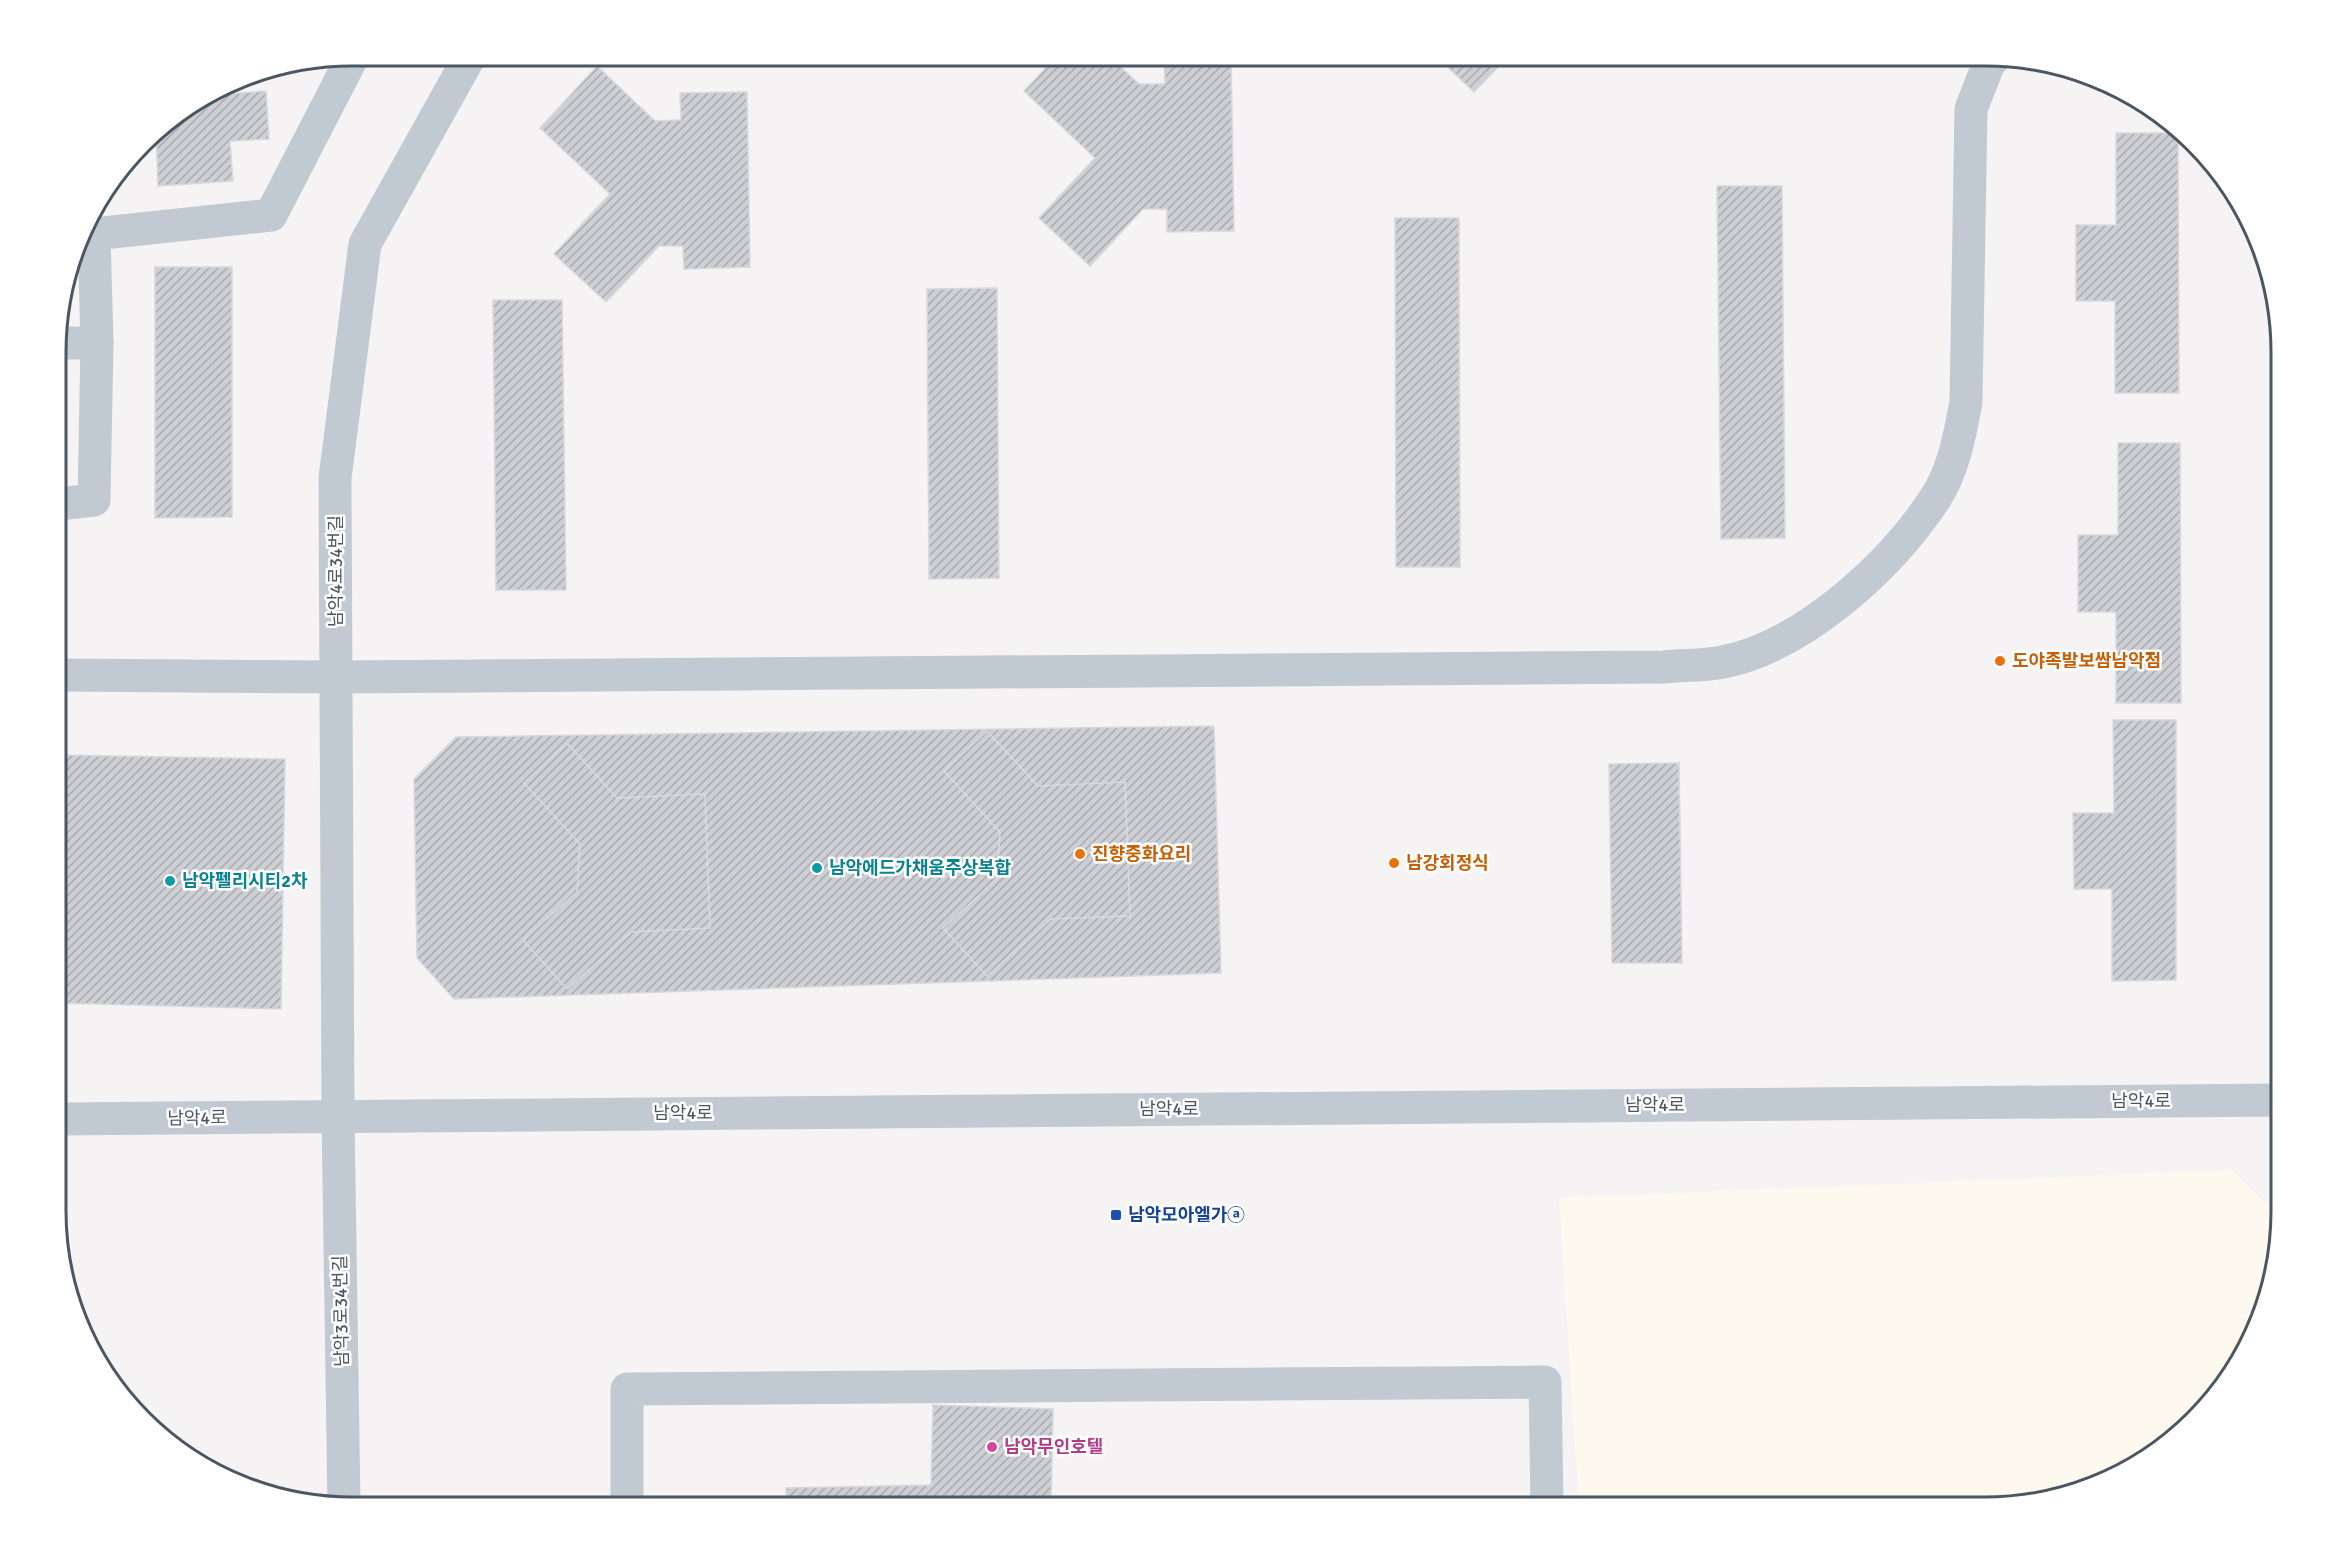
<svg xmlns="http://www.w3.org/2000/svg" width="2337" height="1563" font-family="Signika,'Noto Sans KR',sans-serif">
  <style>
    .commercial { fill: #fdf9ef }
    .building { fill: url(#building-hatch); stroke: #d7d9de; stroke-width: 1.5 }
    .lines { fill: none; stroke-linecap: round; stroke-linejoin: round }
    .minor { stroke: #c1cad2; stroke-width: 33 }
    .food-dot { fill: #e8710a; stroke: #fff; stroke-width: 2 }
    .culture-dot { fill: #0f9aa8; stroke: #fff; stroke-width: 2 }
    .transit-dot { fill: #1a4fb4; stroke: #fff; stroke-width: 2 }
    .hotel-dot { fill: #d1479c; stroke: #fff; stroke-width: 2 }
    .labels { text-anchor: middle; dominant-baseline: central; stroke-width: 5; stroke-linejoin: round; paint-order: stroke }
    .street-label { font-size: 18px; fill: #4a5661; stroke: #fff }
    .food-label { font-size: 18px; font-weight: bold; fill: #c56008; stroke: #fff; text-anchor: start }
    .culture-label { font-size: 18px; font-weight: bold; fill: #0d838f; stroke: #fff; text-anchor: start }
    .transit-label { font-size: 18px; font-weight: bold; fill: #164399; stroke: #fff; text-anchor: start }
    .hotel-label { font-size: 18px; font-weight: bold; fill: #b23c85; stroke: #fff; text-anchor: start }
    .rim { fill: none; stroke: #4a5661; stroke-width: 3 }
  </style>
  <defs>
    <pattern id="building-hatch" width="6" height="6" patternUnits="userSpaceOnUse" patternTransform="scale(1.5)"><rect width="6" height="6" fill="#cdcfd5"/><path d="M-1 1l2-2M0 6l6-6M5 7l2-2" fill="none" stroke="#a8abb0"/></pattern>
  </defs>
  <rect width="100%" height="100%" fill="#f5f3f3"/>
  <polygon class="commercial" points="2232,1170 2281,1219 2266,1306 2231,1376 2181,1434 2133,1468 2062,1497 2004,1507 1579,1507 1559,1198"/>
  <g class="building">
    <polygon points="1057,56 1109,56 1139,84 1165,84 1164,57 1231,56 1234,231 1167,232 1167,209 1143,209 1090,266 1039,218 1095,158 1024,91"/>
    <polygon points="1436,56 1509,56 1474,92"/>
    <polygon points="1552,56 1619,56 1619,57 1552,58"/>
    <polygon points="597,66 655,121 681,120 680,93 747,92 750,267 684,269 683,246 659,246 606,302 554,254 610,194 540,128"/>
    <polygon points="266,91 269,139 230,141 233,181 158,186 156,129 212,95"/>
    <polygon points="2116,133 2178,133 2179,393 2115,393 2115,301 2076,301 2076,225 2116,225"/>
    <polygon points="1717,186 1782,186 1785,538 1721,539"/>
    <polygon points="1395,218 1459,218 1460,567 1396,567"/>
    <polygon points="155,267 232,267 232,517 155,518"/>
    <polygon points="997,288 999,578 929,579 927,289"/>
    <polygon points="493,300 562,300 566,590 496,590"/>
    <polygon points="2118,443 2180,443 2181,703 2116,703 2116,612 2078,612 2078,535 2118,535"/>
    <polygon points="2113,720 2176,720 2176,980 2112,981 2112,889 2074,889 2073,813 2114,813"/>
    <polygon points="1214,726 1221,973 454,999 417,958 414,779 456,737"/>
    <polygon points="987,731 1038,786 1125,782 1130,916 1051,919 987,976 943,928 997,879 1000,832 944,771"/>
    <polygon points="567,743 617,798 705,794 710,928 631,932 567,989 523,940 577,892 580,844 524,783"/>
    <polygon points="58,755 285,759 281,1009 58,1003"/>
    <polygon points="1679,763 1682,963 1612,963 1609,764"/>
    <polygon points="933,1405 1053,1409 1051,1507 787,1507 786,1488 931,1485"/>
  </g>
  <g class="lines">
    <g class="minor">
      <polyline points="58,343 97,343 94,500 58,504"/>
      <polyline points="97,343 94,234 271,215 353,56"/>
      <path d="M58,675L336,677L1664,667C1683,665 1704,666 1723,662C1804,646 1892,565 1936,497C1954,469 1960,434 1966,402L1971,109L1989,63L1995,57"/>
      <polyline points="58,1119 2281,1100"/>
      <polyline points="344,1506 338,1116 335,478 365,244 470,56"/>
      <polyline points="627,1507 627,1389 1545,1382 1547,1507"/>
    </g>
  </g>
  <g class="food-dot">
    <circle cx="2000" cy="661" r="6"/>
    <circle cx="1080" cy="854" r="6"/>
    <circle cx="1394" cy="863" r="6"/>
  </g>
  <g class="culture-dot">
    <circle cx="817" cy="868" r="6"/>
    <circle cx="170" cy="881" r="6"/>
  </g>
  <rect class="transit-dot" x="1110" y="1209" width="12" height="12" rx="3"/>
  <circle class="hotel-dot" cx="992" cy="1447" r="6"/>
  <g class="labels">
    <g class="street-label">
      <text transform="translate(336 571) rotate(-90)">남악4로34번길</text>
      <text x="2141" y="1101">남악4로</text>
      <text x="1655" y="1105">남악4로</text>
      <text x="1169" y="1109">남악4로</text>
      <text x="683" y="1113">남악4로</text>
      <text transform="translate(197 1118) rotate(-1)">남악4로</text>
      <text transform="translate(341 1311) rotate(-91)">남악3로34번길</text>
    </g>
    <g class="food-label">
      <text x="2012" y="661">도야족발보쌈남악점</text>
      <text x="1092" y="854">진향중화요리</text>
      <text x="1406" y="863">남강회정식</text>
    </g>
    <g class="culture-label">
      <text x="829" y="868">남악에드가채움주상복합</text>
      <text x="182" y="881">남악펠리시티2차</text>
    </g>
    <g class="transit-label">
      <text x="1128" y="1215">남악모아엘가ⓐ</text>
    </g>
    <g class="hotel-label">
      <text x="1004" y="1447">남악무인호텔</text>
    </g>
  </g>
  <path d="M0 0H2337V1563H0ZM352 66H1985A286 286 0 0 1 2271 352V1211A286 286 0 0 1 1985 1497H352A286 286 0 0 1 66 1211V352A286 286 0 0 1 352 66Z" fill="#fff" fill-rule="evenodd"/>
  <path class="rim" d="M352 66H1985A286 286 0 0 1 2271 352V1211A286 286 0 0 1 1985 1497H352A286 286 0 0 1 66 1211V352A286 286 0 0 1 352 66Z"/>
</svg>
